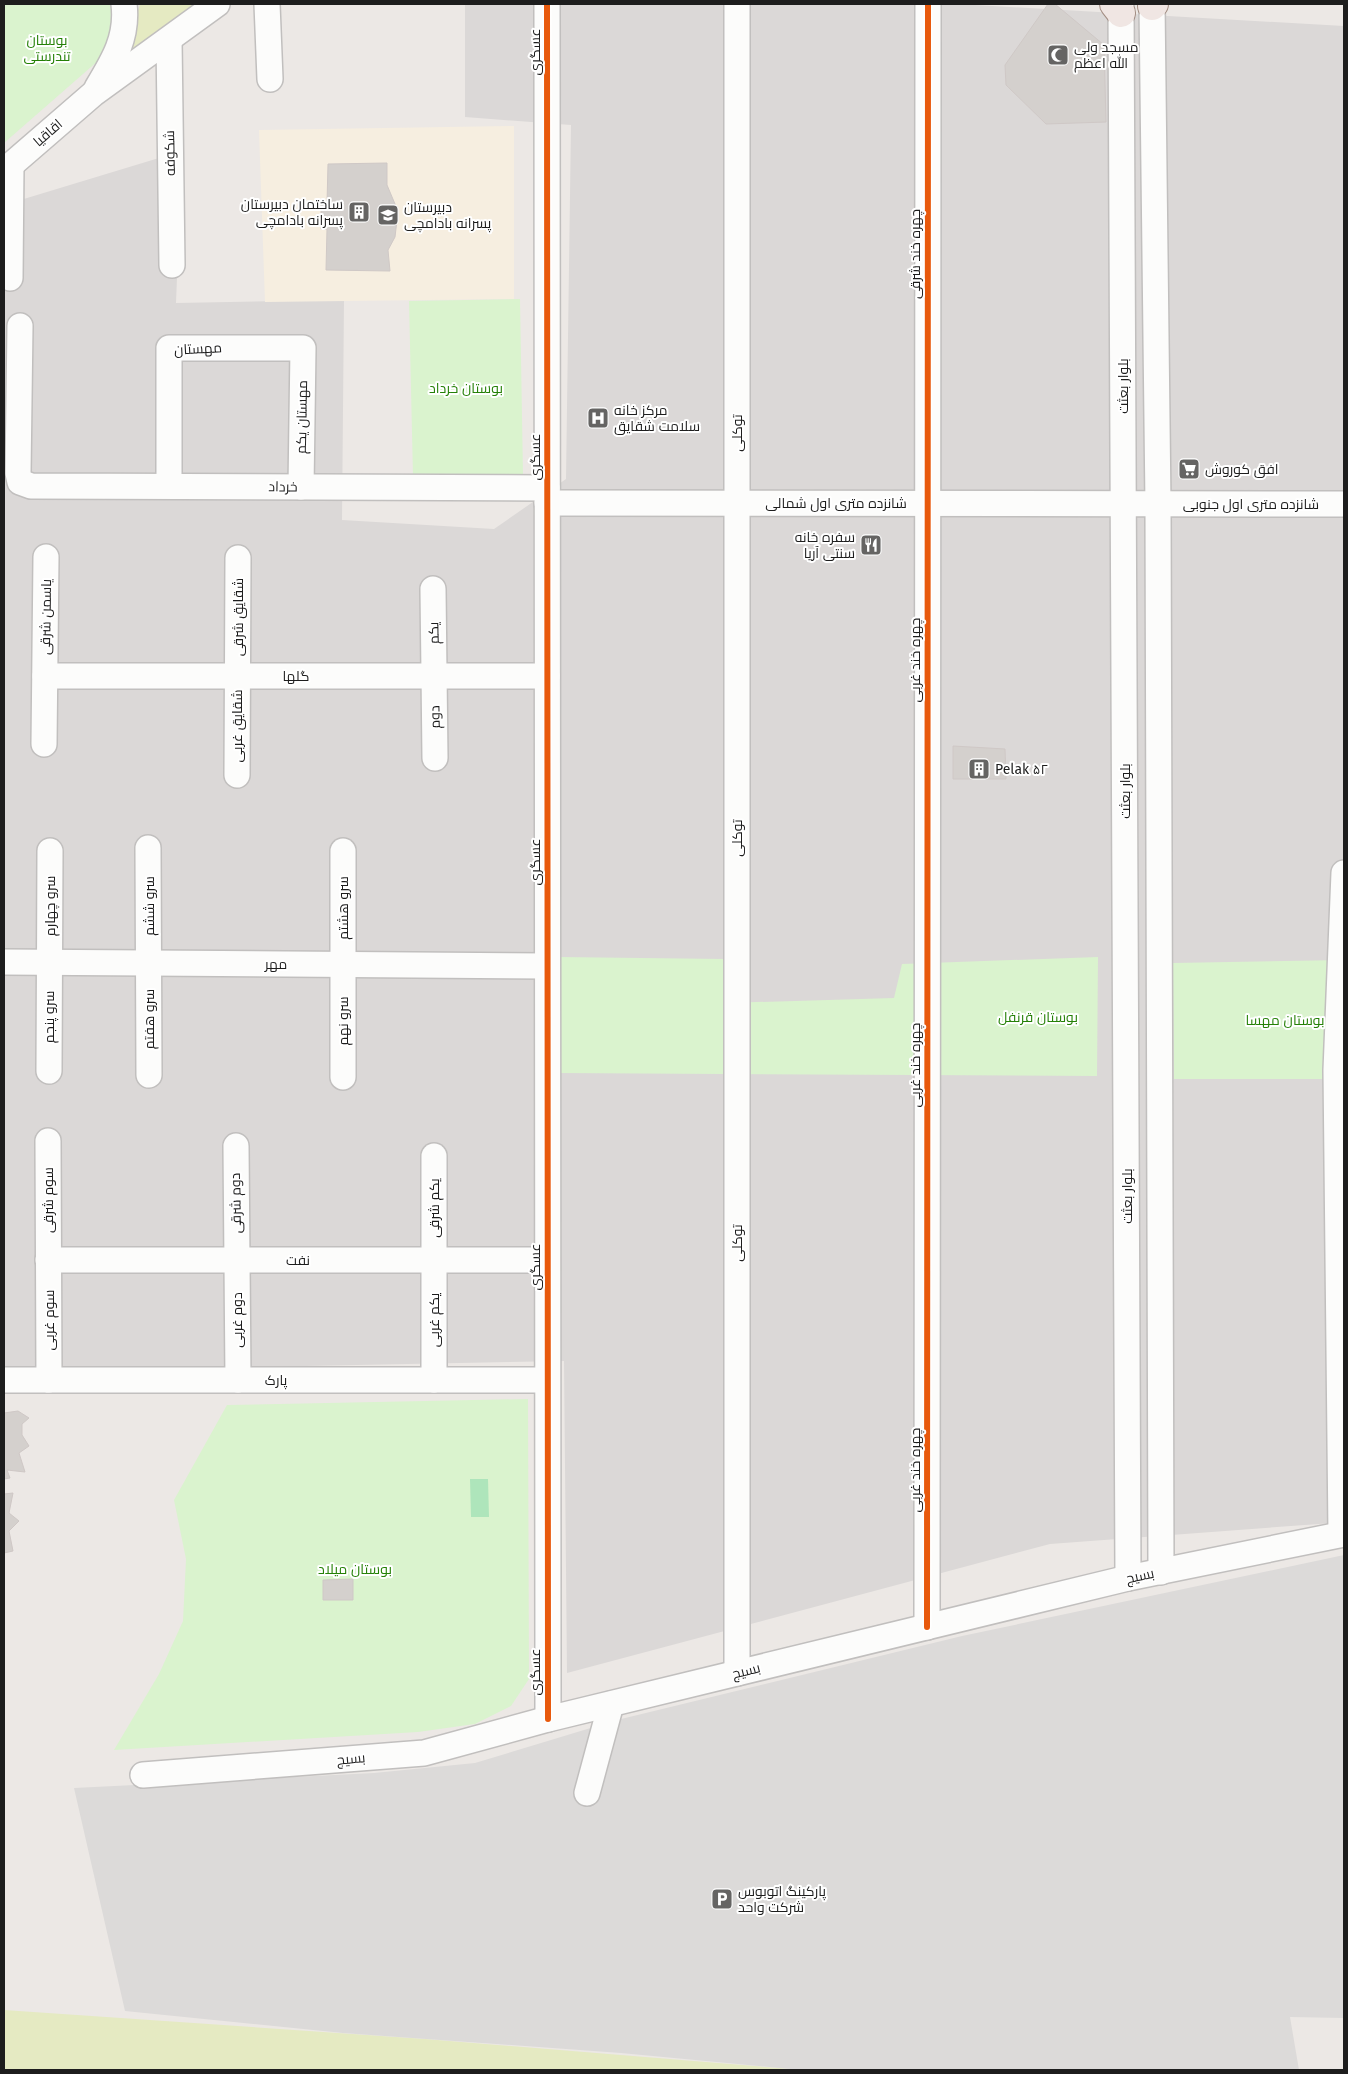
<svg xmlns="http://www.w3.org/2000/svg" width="1348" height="2074" font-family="'Fira Sans',Cairo,sans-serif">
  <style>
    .residential { fill: #dbd8d7 }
    .education { fill: #f6eee0 }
    .grass { fill: #e5eac2 }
    .park { fill: #daf3ce }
    .pitch { fill: #aee5bb }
    .parking { fill: #dcdad9 }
    .building { fill: #d4d0cd; stroke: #cfc8c6 }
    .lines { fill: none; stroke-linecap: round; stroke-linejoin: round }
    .minor-casing { stroke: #c1bfbe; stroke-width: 28 }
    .major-casing { stroke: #a28d82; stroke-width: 30 }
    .minor { stroke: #fcfcfb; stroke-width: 25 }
    .major { stroke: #f0e6e3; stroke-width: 28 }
    .cycleway-casing { stroke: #fff; stroke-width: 9 }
    .cycleway { stroke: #e8590c; stroke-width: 6 }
    .labels { text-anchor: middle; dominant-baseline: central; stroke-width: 4; stroke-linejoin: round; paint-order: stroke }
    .park-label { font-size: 14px; fill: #248006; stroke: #fff }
    .poi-label { font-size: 14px; fill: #1d1d1d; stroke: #fff; text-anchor: start }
    .street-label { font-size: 14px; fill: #1d1d1d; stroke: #fff }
  </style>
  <rect width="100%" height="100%" fill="#ece8e5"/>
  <polygon class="residential" points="465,4 958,4 1344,26 1344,1425 1332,1523 1050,1544 567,1673 564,1361 4,1372 4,205 182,151 176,303 344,300 342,520 494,529 566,479 571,125 465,117"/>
  <polygon class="education" points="514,126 514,299 265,302 259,130"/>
  <g class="grass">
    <polygon points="140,4 200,4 120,70"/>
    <polygon points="4,2010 425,2039 803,2070 4,2070"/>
  </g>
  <g class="park">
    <polygon points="4,4 112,4 115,27 99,60 4,143"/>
    <polygon points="520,299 523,475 413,477 409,301"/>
    <polygon points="559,957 724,959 726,1003 894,998 902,964 1098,957 1097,1076 559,1073"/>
    <polygon points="1344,960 1344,1079 1174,1079 1173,963"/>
    <polygon points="528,1399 529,1679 511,1706 475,1724 418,1732 114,1750 159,1674 183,1621 186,1559 174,1500 227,1405"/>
  </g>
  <polygon class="pitch" points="470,1479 488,1479 489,1517 471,1517"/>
  <polygon class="parking" points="1344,1555 1344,2018 1290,2017 1299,2070 801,2070 621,2053 343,2033 125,2011 74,1788 374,1773 475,1763 617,1720 962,1636"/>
  <g class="building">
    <polygon points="1048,4 1055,4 1104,45 1106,122 1046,124 1006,85 1005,65"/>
    <polygon points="387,163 387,185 395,204 397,220 395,237 388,250 390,271 326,270 327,229 321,229 321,203 327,203 328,164"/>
    <polygon points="953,746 1005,749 1006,779 953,779"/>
    <polygon points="18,1411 29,1418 22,1424 22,1435 29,1446 19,1453 25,1472 7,1470 10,1478 4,1479 4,1413"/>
    <polygon points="13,1493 9,1513 19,1521 9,1531 13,1551 4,1553 4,1494"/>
    <polygon points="353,1579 353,1600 323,1600 323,1580"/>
  </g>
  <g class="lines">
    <g class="minor-casing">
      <g id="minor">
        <polyline points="267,4 270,79"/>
        <polyline points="547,4 548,1719"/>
        <polyline points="1121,4 1128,1578"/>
        <polyline points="1152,4 1158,504 1161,1572"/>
        <polyline points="169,40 172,265"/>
        <path d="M97,88C114,60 128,37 124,4"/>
        <polyline points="4,171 93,94 217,4"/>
        <polyline points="10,278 11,165"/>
        <polyline points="20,326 18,473 20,482 31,486 547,488"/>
        <polyline points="169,485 169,348 303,348 301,487"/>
        <polyline points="547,503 1344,504"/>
        <polyline points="433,589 435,758"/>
        <polyline points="45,676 547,676"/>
        <polyline points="44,744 46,557"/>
        <polyline points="237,775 238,558"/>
        <polyline points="148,848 149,1075"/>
        <polyline points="4,962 547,966"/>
        <polyline points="49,1071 50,851"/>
        <polyline points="343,1077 343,851"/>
        <polyline points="48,1141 49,1380"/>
        <polyline points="236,1146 238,1380"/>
        <polyline points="434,1156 434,1380"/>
        <polyline points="48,1260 547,1260"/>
        <polyline points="4,1380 547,1380"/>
        <polyline points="1341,1534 1336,1070 1344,873"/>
        <polyline points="927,1627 928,4"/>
        <polyline points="737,1673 737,4"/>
        <polyline points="143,1775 424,1753 548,1719 1128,1578 1344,1534"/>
        <polyline points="587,1793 611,1704"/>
      </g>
    </g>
    <g class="major-casing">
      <g id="major">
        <polyline points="1114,4 1121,13"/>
        <polyline points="1152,6 1154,4"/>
      </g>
    </g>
    <use href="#minor" class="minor"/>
    <use href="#major" class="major"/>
    <g class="cycleway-casing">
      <g id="cycleway">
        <polyline points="547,4 548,1719"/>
        <polyline points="927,1627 928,4"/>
      </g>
    </g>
    <use href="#cycleway" class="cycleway"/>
  </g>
  <defs>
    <g id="mosque-square" transform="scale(1.125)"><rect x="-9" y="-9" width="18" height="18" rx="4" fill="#656463" stroke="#fff"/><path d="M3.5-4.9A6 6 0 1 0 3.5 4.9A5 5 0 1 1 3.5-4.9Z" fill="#fff"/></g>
    <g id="building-square" transform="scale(1.125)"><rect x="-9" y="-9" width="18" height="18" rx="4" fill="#656463" stroke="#fff"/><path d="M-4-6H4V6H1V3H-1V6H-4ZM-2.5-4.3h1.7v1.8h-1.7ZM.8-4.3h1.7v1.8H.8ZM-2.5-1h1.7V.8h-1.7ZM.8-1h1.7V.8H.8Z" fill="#fff"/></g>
    <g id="school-square" transform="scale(1.125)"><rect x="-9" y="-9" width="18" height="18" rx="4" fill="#656463" stroke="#fff"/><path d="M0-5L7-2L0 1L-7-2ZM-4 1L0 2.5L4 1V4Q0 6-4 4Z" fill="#fff"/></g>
    <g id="hospital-square" transform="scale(1.125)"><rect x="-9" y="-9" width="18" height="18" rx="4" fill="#656463" stroke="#fff"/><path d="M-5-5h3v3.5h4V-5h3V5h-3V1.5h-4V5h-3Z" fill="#fff"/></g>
    <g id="supermarket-square" transform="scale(1.125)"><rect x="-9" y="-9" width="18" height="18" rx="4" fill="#656463" stroke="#fff"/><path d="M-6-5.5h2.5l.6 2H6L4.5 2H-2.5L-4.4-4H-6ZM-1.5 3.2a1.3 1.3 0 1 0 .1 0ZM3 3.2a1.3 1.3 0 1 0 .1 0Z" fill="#fff"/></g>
    <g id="restaurant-square" transform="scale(1.125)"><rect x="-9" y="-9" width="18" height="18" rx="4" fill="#656463" stroke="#fff"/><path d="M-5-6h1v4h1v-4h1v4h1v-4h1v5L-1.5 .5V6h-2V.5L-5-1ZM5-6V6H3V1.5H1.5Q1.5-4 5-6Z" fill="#fff"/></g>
    <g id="parking-square" transform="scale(1.125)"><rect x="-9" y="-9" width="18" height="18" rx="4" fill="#656463" stroke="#fff"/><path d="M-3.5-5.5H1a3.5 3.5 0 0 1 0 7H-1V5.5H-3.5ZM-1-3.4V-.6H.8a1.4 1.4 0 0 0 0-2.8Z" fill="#fff"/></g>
  </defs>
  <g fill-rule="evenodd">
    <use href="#mosque-square" x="1058" y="55"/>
    <use href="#building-square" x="359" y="212"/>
    <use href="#school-square" x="388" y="215"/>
    <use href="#hospital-square" x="598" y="418"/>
    <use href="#supermarket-square" x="1189" y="469"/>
    <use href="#restaurant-square" x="871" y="545"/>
    <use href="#building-square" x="979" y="769"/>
    <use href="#parking-square" x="722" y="1899"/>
  </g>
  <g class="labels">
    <g class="park-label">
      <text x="47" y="40">بوستان<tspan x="47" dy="16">تندرستی</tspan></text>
      <text x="466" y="388">بوستان خرداد</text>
      <text x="1038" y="1017">بوستان قرنفل</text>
      <text x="1285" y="1020">بوستان مهسا</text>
      <text x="355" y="1569">بوستان میلاد</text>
    </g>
    <g class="poi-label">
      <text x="1074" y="47">مسجد ولی<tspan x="1074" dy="16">الله اعظم</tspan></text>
      <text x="343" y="204" text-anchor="end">ساختمان دبیرستان<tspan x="343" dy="16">پسرانه بادامچی</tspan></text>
      <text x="404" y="207">دبیرستان<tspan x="404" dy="16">پسرانه بادامچی</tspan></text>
      <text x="614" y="410">مرکز خانه<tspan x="614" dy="16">سلامت شقایق</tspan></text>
      <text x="1205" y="469">افق کوروش</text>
      <text x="855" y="537" text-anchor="end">سفره خانه<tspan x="855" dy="16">سنتی آریا</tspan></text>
      <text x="995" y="769">Pelak ۵۲</text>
      <text x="738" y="1891">پارکینگ اتوبوس<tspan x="738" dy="16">شرکت واحد</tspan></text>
    </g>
    <g class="street-label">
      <text transform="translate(535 52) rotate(-90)">عسگری</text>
      <text transform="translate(48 133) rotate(-41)">اقاقیا</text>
      <text transform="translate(170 153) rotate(-91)">شکوفه</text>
      <text transform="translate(915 254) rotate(-90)">چهره خند شرقی</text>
      <text transform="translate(198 349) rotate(-3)">مهستان</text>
      <text transform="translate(1123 386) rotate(-90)">بلوار بعثت</text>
      <text transform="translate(302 417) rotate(-89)">مهستان یکم</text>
      <text transform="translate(737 433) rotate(-90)">توکلی</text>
      <text transform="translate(535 457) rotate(-90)">عسگری</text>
      <text transform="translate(283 487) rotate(1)">خرداد</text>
      <text x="836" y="503">شانزده متری اول شمالی</text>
      <text x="1251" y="504">شانزده متری اول جنوبی</text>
      <text transform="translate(46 617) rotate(-89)">یاسمن شرقی</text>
      <text transform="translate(238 617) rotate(-90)">شقایق شرقی</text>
      <text transform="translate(434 633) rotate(-91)">یکم</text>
      <text transform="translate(915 660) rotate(-90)">چهره خند غربی</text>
      <text x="296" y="676">گلها</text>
      <text transform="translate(435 717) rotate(-91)">دوم</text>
      <text transform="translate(237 726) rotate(-90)">شقایق غربی</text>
      <text transform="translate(1125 791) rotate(-90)">بلوار بعثت</text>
      <text transform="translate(737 838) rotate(-90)">توکلی</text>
      <text transform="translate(535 862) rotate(-90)">عسگری</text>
      <text transform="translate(50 906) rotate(-90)">سرو چهارم</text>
      <text transform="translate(149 906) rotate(-90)">سرو ششم</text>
      <text transform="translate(343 908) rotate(-90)">سرو هشتم</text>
      <text x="276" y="964">مهر</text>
      <text transform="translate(49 1017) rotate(-90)">سرو پنجم</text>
      <text transform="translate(149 1019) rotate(-90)">سرو هفتم</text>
      <text transform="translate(343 1021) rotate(-90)">سرو نهم</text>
      <text transform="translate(915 1065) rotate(-90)">چهره خند غربی</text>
      <text transform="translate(1127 1196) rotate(-90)">بلوار بعثت</text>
      <text transform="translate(48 1200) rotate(-90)">سوم شرقی</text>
      <text transform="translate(236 1203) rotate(-91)">دوم شرقی</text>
      <text transform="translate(434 1208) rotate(-90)">یکم شرقی</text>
      <text transform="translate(737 1243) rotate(-90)">توکلی</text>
      <text x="298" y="1260">نفت</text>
      <text transform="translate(535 1267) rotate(-90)">عسگری</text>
      <text transform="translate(49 1320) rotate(-90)">سوم غربی</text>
      <text transform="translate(237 1320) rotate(-90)">دوم غربی</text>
      <text transform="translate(434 1320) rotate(-90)">یکم غربی</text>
      <text x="276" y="1380">پارک</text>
      <text transform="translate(915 1470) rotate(-90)">چهره خند غربی</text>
      <text transform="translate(1140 1576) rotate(-12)">بسیج</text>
      <text transform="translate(746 1671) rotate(-14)">بسیج</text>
      <text transform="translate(535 1672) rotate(-90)">عسگری</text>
      <text transform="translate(351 1759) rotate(-5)">بسیج</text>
    </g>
  </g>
  <rect width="1348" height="2074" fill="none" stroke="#1d1d1d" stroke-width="10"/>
</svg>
